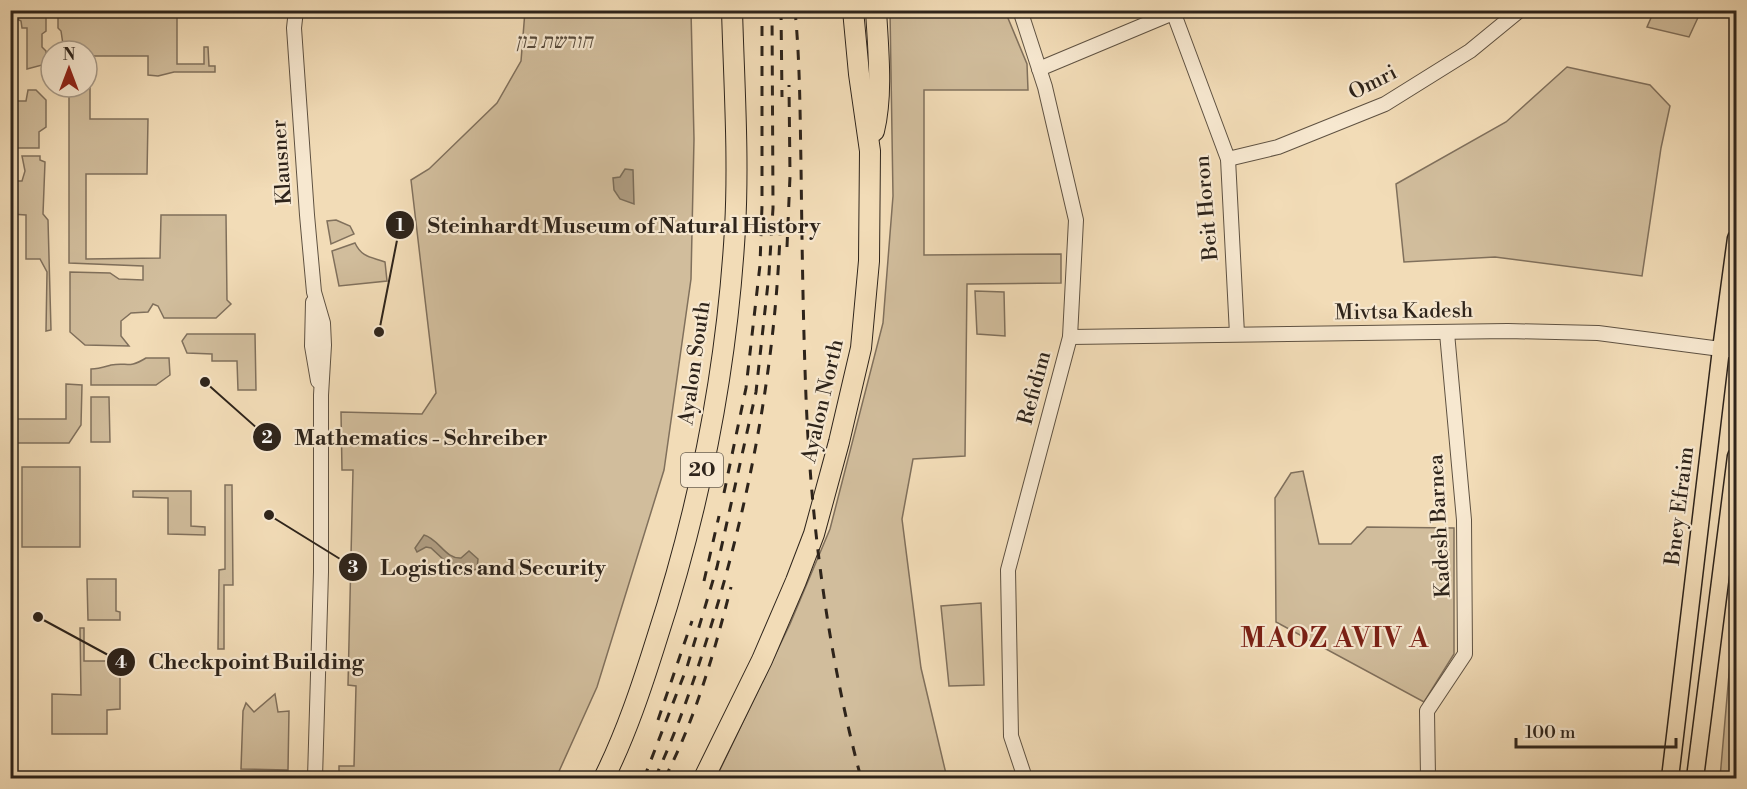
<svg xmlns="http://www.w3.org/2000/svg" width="1747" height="789" font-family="'Libre Bodoni','Frank Ruhl Libre',serif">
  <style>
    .green { fill: #d1bd9c; stroke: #80705c; stroke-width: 1.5 }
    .water { fill: #af9d82; stroke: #7b6d59; stroke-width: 1.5 }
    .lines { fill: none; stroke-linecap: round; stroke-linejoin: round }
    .minor-casing { stroke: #5f5242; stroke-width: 16 }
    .major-casing { stroke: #2e241b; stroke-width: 19 }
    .highway-casing { stroke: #2e241b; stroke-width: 22 }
    .minor { stroke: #f7e8d0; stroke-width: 14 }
    .major { stroke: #f2dcb7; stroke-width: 16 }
    .highway { stroke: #f2dcb7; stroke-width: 20 }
    .rail { stroke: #2e241b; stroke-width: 3; stroke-dasharray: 10 10; stroke-linecap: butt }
    .labels { text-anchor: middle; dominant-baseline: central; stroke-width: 4.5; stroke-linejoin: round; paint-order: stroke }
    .shield { fill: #f7e8d0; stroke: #6a5f51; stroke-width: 1.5 }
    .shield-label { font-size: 20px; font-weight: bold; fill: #2e241b }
    .park-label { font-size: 21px; font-style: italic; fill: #574a3b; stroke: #f7e8d0 }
    .street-label { font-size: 21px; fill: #2e241b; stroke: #f7e8d0 }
    .district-label { font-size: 27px; font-weight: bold; letter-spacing: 1.5px; fill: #7a1f14; stroke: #f7e8d0 }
    .leader { fill: none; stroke: #2e241b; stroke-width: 2 }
    .callout-dot { fill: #2e241b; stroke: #f7e8d0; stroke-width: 2 }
    .mark-label { font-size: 18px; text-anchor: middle; font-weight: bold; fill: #fff }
    .callout-label { font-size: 22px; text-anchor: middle; font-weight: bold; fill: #2e241b; stroke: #f7e8d0; stroke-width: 4.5; stroke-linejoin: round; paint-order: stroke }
  </style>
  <rect width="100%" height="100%" fill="#f2dcb7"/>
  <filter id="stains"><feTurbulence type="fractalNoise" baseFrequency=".00333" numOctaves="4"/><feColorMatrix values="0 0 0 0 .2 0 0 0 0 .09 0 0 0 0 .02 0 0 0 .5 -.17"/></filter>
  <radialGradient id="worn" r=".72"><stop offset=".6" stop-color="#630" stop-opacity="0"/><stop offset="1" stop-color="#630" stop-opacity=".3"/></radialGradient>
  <g class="green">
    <polygon points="12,11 46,11 46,31 42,34 42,47 46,51 46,64 27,69 27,28 22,28 21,21 17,19"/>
    <polygon points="58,11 177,11 177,64 204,64 204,47 208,47 209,66 215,66 215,72 174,72 158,76 148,75 148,56 90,56 90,119 148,119 147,174 86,174 86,259 160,258 161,215 226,215 227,300 231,304 216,318 164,318 158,306 153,304 148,312 131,313 121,321 121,336 129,346 85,345 70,332 70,272 110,273 119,279 143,280 143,266 69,263 69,87 87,87 87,51 64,51 61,31 58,28"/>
    <polygon points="525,11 691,11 694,139 691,279 664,470 597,687 556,778 339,778 339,766 354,766 356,686 348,685 353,470 342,470 341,412 422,414 436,393 411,180 429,169 497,103 521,61"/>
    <polygon points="890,11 1005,11 1027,64 1028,90 924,90 924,255 1061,254 1061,283 967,284 965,456 913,459 902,519 921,668 947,778 716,778 790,624 830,529 883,323 893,196"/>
    <polygon points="1654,11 1654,10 1701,11 1689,37 1647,27"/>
    <polygon points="1567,67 1650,85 1670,106 1661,148 1642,276 1495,257 1404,262 1396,184 1506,122"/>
    <polygon points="28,90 36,90 46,100 46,127 39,132 39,148 17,148 17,129 11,128 11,98 15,98 15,101 26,101"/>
    <polygon points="22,156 40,156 40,160 45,162 43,214 48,220 51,330 46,331 47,272 40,259 26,259 26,215 11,214 11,181 22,181 25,171"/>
    <polygon points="336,220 350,226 354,234 331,244 327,221"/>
    <path d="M355,243C362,258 372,257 385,262L387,281L339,286L332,251Z"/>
    <polygon points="975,291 1004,292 1005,336 977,334"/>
    <polygon points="187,334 255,334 256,390 238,390 237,361 212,361 212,354 187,353 182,341"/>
    <path d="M146,358H169L170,375L156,385H91V369C99,369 104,367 111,365C128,362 128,369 146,358Z"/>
    <polygon points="66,384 82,385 81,425 69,443 11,443 11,419 66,419"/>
    <polygon points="91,397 109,397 110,442 91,442"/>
    <rect x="22" y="467" width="58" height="80"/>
    <polygon points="1303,471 1319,544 1351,544 1367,527 1454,528 1454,654 1424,702 1276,622 1275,498 1291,473"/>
    <polygon points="225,485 232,485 233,585 224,585 224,649 218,649 219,570 225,569"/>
    <polygon points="133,491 191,491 191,526 205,527 205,535 168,534 168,498 133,497"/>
    <polygon points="87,579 116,579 116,611 120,612 120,620 88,620"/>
    <polygon points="1736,594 1736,778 1720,778"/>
    <polygon points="981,603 984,685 949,686 941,606"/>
    <polygon points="80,628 84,628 84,661 120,661 120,709 107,710 107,734 52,734 52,694 81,695"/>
    <polygon points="275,694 278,712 289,711 288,770 241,769 243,711 246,703 254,712"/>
  </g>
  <g class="water">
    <polygon points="625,169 633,170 634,204 620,199 614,190 613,178 620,177"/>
    <path d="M424,535C439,539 445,559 461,558L469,551L478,559L477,569L463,574H459L431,548L426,547L417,552L415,548Z"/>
  </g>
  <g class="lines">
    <g class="minor-casing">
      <g id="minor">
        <polyline points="296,10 294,28 307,215 314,292 323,323 324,345 321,395 321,572 315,778"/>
        <polyline points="1020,10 1045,87 1076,220 1070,337 1008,570 1011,736 1025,778"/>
        <polyline points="1734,10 1736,12"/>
        <polyline points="1174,14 1228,159 1237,334"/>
        <polyline points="1039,69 1180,10"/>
        <polyline points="1228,159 1278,147 1385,104 1470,51 1520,10"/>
        <polyline points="313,302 312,346 318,381"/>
        <polyline points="1070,337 1508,331 1598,333 1736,351"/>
        <polyline points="1428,778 1427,711 1465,654 1464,520 1447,333"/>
      </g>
    </g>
    <g class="major-casing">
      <g id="major">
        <polyline points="1670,778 1721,349 1736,238"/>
        <polyline points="1695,778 1736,456"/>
      </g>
    </g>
    <g class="highway-casing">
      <g id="highway">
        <path d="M874,131C883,94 878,48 876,10"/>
        <path d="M604,778C626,734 642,686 657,638C700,506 727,368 735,229C739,156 734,83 732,10"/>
        <polyline points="704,778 762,660 796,581 814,534 839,442 861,348 869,261 870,151 859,74 853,10"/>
      </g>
    </g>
    <use href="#minor" class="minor"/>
    <use href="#major" class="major"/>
    <use href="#highway" class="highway"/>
    <g class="rail">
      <polyline points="781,10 782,97"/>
      <path d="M795,10C800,62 800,113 801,165C802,242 803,320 806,397C811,525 828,655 861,778"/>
      <polyline points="787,247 790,176 789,85"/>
      <polyline points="724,493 746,388 760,265 762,206 762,10"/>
      <polyline points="704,581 719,516"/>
      <polyline points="658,720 692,621"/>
      <polyline points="644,778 687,667 717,567 756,392 769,274 773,208 772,10"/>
      <path d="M655,778C681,722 700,663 718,603C753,483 775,360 780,235"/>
      <path d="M665,778C696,717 714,653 731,587"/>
    </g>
  </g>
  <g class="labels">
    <rect class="shield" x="681" y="453" width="42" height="34" rx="4.5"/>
    <g class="shield-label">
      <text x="702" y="470">20</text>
    </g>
    <g class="park-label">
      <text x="554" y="42">חורשת בון</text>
    </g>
    <g class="street-label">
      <text transform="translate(1373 83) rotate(-27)">Omri</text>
      <text transform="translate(282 162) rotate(-94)">Klausner</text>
      <text transform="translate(1207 208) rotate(-95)">Beit Horon</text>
      <text transform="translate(1404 312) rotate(-1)">Mivtsa Kadesh</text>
      <text transform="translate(695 363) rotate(-82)">Ayalon South</text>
      <text transform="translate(1035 388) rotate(-75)">Refidim</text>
      <text transform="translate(823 401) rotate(-77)">Ayalon North</text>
      <text transform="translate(1680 506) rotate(-83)">Bney Efraim</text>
      <text transform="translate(1440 526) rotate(-93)">Kadesh Barnea</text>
    </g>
    <g class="district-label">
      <text x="1335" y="639">MAOZ AVIV A</text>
    </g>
  </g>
  <path class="leader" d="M379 332L400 225M205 382L267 437M269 515L353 567M38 617L121 662"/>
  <g class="callout-dot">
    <circle cx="379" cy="332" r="6"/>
    <circle cx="205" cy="382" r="6"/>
    <circle cx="269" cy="515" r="6"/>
    <circle cx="38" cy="617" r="6"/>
    <circle cx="400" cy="225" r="15"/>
    <circle cx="267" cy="437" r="15"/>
    <circle cx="353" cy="567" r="15"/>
    <circle cx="121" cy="662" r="15"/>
  </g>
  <g class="mark-label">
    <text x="400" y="231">1</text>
    <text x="267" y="443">2</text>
    <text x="353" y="573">3</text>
    <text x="121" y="668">4</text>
  </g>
  <g class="callout-label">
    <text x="624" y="233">Steinhardt Museum of Natural History</text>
    <text x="421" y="445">Mathematics - Schreiber</text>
    <text x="493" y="575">Logistics and Security</text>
    <text x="256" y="669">Checkpoint Building</text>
  </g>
  <rect width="1747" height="789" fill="none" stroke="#f2dcb7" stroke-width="36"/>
  <rect x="12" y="12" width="1723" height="765" fill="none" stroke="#2e241b" stroke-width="3"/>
  <rect x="18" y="18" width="1711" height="753" fill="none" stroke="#2e241b" stroke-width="1.5"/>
  <g transform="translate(69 69)"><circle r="28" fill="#f7e8d0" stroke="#a79a88" stroke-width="1.5"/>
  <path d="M0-4.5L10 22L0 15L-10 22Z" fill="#8f2418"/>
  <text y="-9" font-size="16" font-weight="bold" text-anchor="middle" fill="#2e241b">N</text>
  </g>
  <path d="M1516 738v9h160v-9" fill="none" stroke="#2e241b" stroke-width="3"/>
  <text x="1525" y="738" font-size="18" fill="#2e241b" stroke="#f7e8d0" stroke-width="4.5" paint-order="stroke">100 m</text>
  <rect width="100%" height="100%" filter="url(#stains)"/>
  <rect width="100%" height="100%" fill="url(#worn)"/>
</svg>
